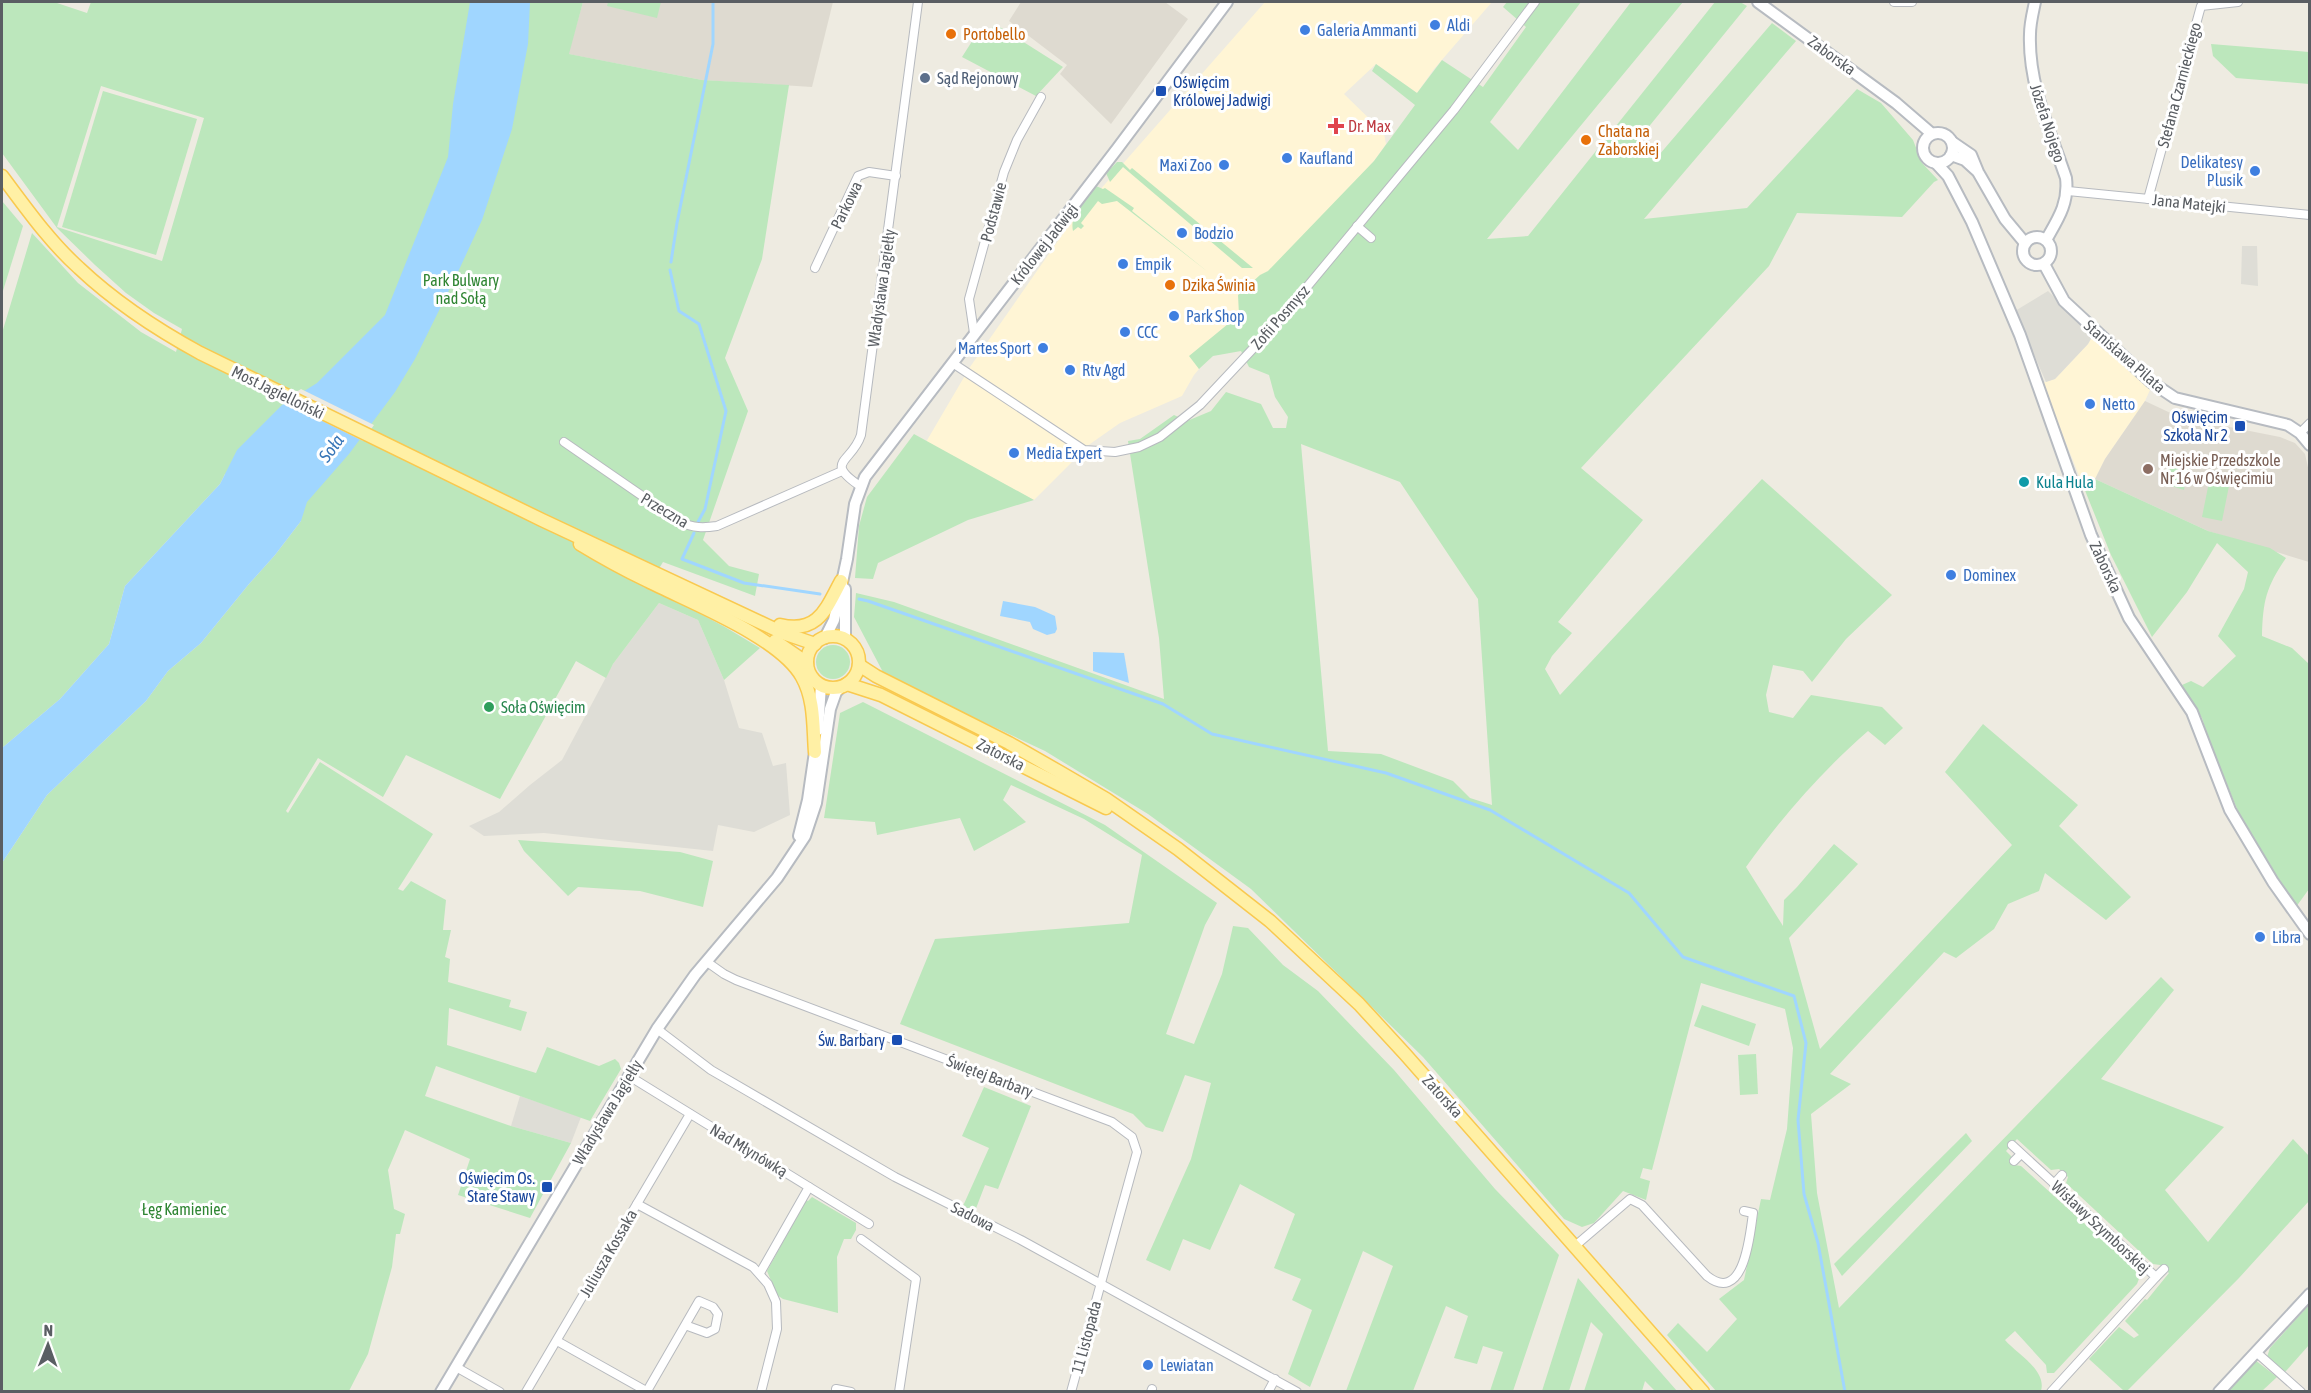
<svg xmlns="http://www.w3.org/2000/svg" width="2311" height="1393" font-family="'Asap Condensed',sans-serif">
  <style>
    .commercial { fill: #fff5d5 }
    .industrial { fill: #deddd6 }
    .education { fill: #dedad0 }
    .green { fill: #bce7bc; fill-rule: evenodd }
    .water { fill: #a0d6ff }
    .pier { fill: #eeebe1 }
    .lines { fill: none; stroke-linecap: round; stroke-linejoin: round }
    .stream { stroke: #a0d6ff; stroke-width: 3 }
    .street-casing { stroke: #b7babf; stroke-width: 10 }
    .secondary-casing { stroke: #b7bbc1; stroke-width: 14 }
    .primary-casing { stroke: #f9c94f; stroke-width: 15 }
    .street { stroke: #fff; stroke-width: 8 }
    .secondary { stroke: #fff; stroke-width: 10 }
    .primary { stroke: #fff0a5; stroke-width: 12 }
    .shop-dot { fill: #3f7fe0; stroke: #fff; stroke-width: 2 }
    .food-dot { fill: #e8710a; stroke: #fff; stroke-width: 2 }
    .service-dot { fill: #5c6f8a; stroke: #fff; stroke-width: 2 }
    .transit-dot { fill: #1a4fb4; stroke: #fff; stroke-width: 2 }
    .health-dot { fill: #e0444e; stroke: #fff; stroke-width: 2 }
    .education-dot { fill: #8d6e63; stroke: #fff; stroke-width: 2 }
    .culture-dot { fill: #0f9aa8; stroke: #fff; stroke-width: 2 }
    .leisure-dot { fill: #2e9e5b; stroke: #fff; stroke-width: 2 }
    .labels { text-anchor: middle; dominant-baseline: central; stroke-width: 6; stroke-linejoin: round; paint-order: stroke }
    .shop-label { font-size: 16px; fill: #366cbe; stroke: #fff; text-anchor: start }
    .food-label { font-size: 16px; fill: #c56008; stroke: #fff; text-anchor: start }
    .street-label { font-size: 16px; fill: #5a5e63; stroke: #fff }
    .service-label { font-size: 16px; fill: #4e5e75; stroke: #fff; text-anchor: start }
    .transit-label { font-size: 16px; fill: #164399; stroke: #fff; text-anchor: end }
    .health-label { font-size: 16px; fill: #be3a42; stroke: #fff; text-anchor: start }
    .park-label { font-size: 16px; fill: #2f8533; stroke: #fff }
    .education-label { font-size: 16px; fill: #785e54; stroke: #fff; text-anchor: start }
    .culture-label { font-size: 16px; fill: #0d838f; stroke: #fff; text-anchor: start }
    .leisure-label { font-size: 16px; fill: #27864d; stroke: #fff; text-anchor: start }
    .water-label { font-size: 18px; font-style: italic; fill: #3876b7; stroke: #fff }
  </style>
  <rect width="100%" height="100%" fill="#eeebe1"/>
  <g class="commercial">
    <polygon points="1265,2 1492,2 1434,69 1417,93 1376,64 1344,94 1384,133 1386,144 1374,161 1240,314 1190,356 1199,369 1194,375 1182,396 1120,423 1090,444 1034,500 926,442 970,367 1069,225"/>
    <polygon points="2093,335 2150,390 2145,401 2105,459 2095,479 2084,488 2042,383 2055,379 2088,344"/>
  </g>
  <g class="industrial">
    <polygon points="2242,246 2257,246 2258,286 2241,284"/>
    <polygon points="2048,291 2093,335 2088,344 2055,379 2046,382 2015,311"/>
    <polygon points="659,603 698,620 724,680 739,728 762,733 773,766 786,763 790,815 754,832 718,825 713,851 544,833 484,836 469,826 499,812 530,785 562,760 613,664"/>
    <polygon points="520,1096 581,1117 571,1143 511,1126"/>
  </g>
  <g class="education">
    <polygon points="583,2 833,2 812,87 702,80 568,54"/>
    <polygon points="1021,2 1165,2 1188,19 1111,124 1060,74 1067,65 1009,21"/>
    <polygon points="2145,401 2179,417 2280,437 2295,443 2305,454 2309,472 2309,562 2208,531 2095,479 2105,459"/>
  </g>
  <g class="green">
    <path d="M2,2H54L87,13L91,2H583L569,54L702,80L789,85L762,259L725,358L748,411L703,540L729,566L759,574L755,596L663,562L648,586L725,627L760,648L724,680L698,620L659,603L613,664L606,678L576,661L500,799L406,755L383,797L318,758L286,811L288,813L320,762L433,834L398,889L403,891L411,881L446,900L443,930H451L445,957L450,959L448,982L511,1000L509,1007L527,1012L521,1031L449,1008L447,1045L536,1073L547,1047L599,1066L615,1059L619,1063L621,1069L590,1121L436,1066L425,1096L511,1126L571,1143L530,1218L458,1195L470,1159L405,1130L388,1170L394,1209L405,1214L400,1234H396L392,1267L368,1354L349,1391H2V863L47,795L146,701L168,671L201,643L249,584L275,555L301,521L225,474L220,484L125,586L109,644L60,699L2,748V333L32,233L78,283L141,332L176,352L182,329L154,313L126,293L95,265L57,228L2,153ZM101,86L204,118L162,261L57,227Z"/>
    <polygon points="608,2 661,2 657,18 607,6"/>
    <path d="M1507,2H1581L1490,122L1518,150L1631,2H1683L1487,239L1528,236L1715,2H1740L1747,6L1638,140L1659,155L1772,23L1796,41L1644,219L1747,208L1857,89L1881,103L1913,140L1922,163L1938,180L1934,182L1902,217L1797,213L1769,266L1581,468L1643,520L1558,622L1572,633L1552,656L1545,669L1560,695L1762,479L1892,595L1846,639L1812,682L1803,671L1773,665L1766,695L1769,712L1793,718L1811,695L1882,707L1903,728L1885,745L1868,731C1822,771 1781,818 1746,867L1783,926L1784,900L1797,887L1834,844L1858,864L1789,938L1820,1049L2012,845L1945,772L1983,724L2078,805L2059,826L2131,897L2106,920L2045,873L2039,891L2008,904L1994,929L1956,958L1944,952L1830,1074L1851,1084L1811,1114L1817,1193L1839,1308L2161,977L2174,990L2101,1079L2224,1127L2165,1190L2208,1242L2293,1139L2309,1156V1201L2239,1278L2127,1391H2124L2089,1359L2119,1327L2134,1338L2139,1335L2125,1321L2145,1299L2147,1300L2169,1273L2160,1265L2153,1264L2066,1183L2068,1177L2059,1169L2051,1170L2017,1139L2006,1151L2011,1156L2015,1165L2021,1166L2137,1271L2140,1276L2137,1284L2054,1373H2047L2046,1365L2015,1331L2005,1340C2017,1354 2047,1370 2041,1391H1716L1667,1335L1678,1323L1707,1352L1737,1319L1719,1299L1744,1280L1761,1199L1770,1200L1787,1129L1793,1048L1785,1009L1701,983L1652,1170L1643,1168L1640,1178L1650,1181L1646,1200L1623,1191L1594,1223L1582,1227L1564,1219L1423,1057L1251,889L1148,814L1045,751L885,676L854,617L856,593L894,602L1164,699L1159,638L1128,441L1140,439L1174,415L1187,421L1211,411L1226,392L1261,404L1273,428H1286L1288,417L1275,397L1269,375L1249,367L1241,351L1213,356L1199,369L1189,356L1239,315L1238,295L1260,275L1268,271L1374,161L1415,105L1372,71L1376,64L1417,93L1442,60L1483,87L1526,27L1503,7ZM1301,444L1400,482L1478,599L1492,805L1470,798L1453,781L1381,754L1328,751Z"/>
    <polygon points="995,24 1063,67 1036,96 962,57 976,35 986,37"/>
    <polygon points="2211,44 2309,52 2309,84 2236,78 2213,56"/>
    <polygon points="103,91 197,119 156,255 62,227"/>
    <polygon points="1117,162 1122,162 1130,170 1132,168 1253,268 1242,268 1123,167 1110,182 1106,173"/>
    <path d="M1096,186L1103,189L1105,188L1134,208L1132,211L1208,272L1117,201L1102,204L1098,201L1081,223L1084,226L1081,229L1078,227L1073,231C1069,215 1087,198 1096,186Z"/>
    <polygon points="2,201 23,226 2,294"/>
    <polygon points="914,434 1034,500 968,520 878,563 873,579 855,578 859,526 867,497"/>
    <polygon points="2170,465 2188,469 2184,490 2165,484"/>
    <path d="M2095,479L2208,531L2270,548L2286,558C2266,587 2263,601 2262,636L2292,648L2309,664V889L2296,907L2283,889L2270,864H2266L2245,828L2211,746L2202,718L2182,685L2191,681L2203,687L2236,656L2218,636L2244,589L2248,572L2217,543L2187,592L2152,637L2111,555L2084,488Z"/>
    <polygon points="2209,482 2229,486 2222,521 2202,517"/>
    <circle cx="833" cy="662" r="17"/>
    <polygon points="863,702 1105,825 1217,903 1205,925 1166,1034 1194,1044 1222,974 1233,926 1248,928 1283,965 1318,991 1394,1070 1495,1189 1559,1255 1513,1391 1490,1391 1503,1352 1483,1346 1477,1364 1454,1358 1468,1316 1446,1306 1413,1391 1346,1391 1393,1266 1363,1251 1310,1387 1288,1374 1312,1310 1292,1300 1301,1279 1274,1268 1295,1214 1240,1184 1210,1250 1183,1239 1170,1271 1146,1260 1191,1159 1211,1083 1185,1075 1163,1132 1146,1127 1133,1114 900,1024 935,939 1129,923 1142,855 1084,819 1011,785 1003,800 1026,822 974,851 960,818 877,835 875,822 824,818 840,713"/>
    <polygon points="518,840 680,852 713,861 703,907 640,891 578,887 568,896 524,851"/>
    <polygon points="1702,1005 1756,1024 1749,1046 1694,1026"/>
    <polygon points="1756,1054 1758,1094 1740,1095 1738,1055"/>
    <polygon points="984,1087 1031,1106 998,1189 985,1185 975,1211 963,1206 989,1148 962,1136"/>
    <polygon points="1966,1133 1972,1141 1842,1276 1834,1264"/>
    <polygon points="812,1197 856,1223 856,1230 851,1239 844,1239 837,1257 838,1313 783,1299 777,1295 767,1271 806,1200 808,1201"/>
    <polygon points="1578,1278 1677,1391 1655,1391 1645,1381 1642,1391 1584,1391 1603,1334 1591,1322 1569,1391 1542,1391"/>
    <polygon points="2309,1305 2309,1345 2285,1372 2267,1357 2270,1348"/>
    <polygon points="2255,1360 2277,1377 2262,1391 2227,1392"/>
  </g>
  <g class="water">
    <polygon points="470,2 530,2 528,44 512,129 482,220 458,272 415,359 395,392 349,454 307,502 301,521 275,555 249,584 201,643 168,671 146,701 47,795 2,863 2,748 60,699 109,644 125,586 220,484 237,450 282,405 317,383 385,315 448,157 453,104"/>
    <polygon points="1003,601 1035,607 1055,616 1057,629 1055,633 1047,635 1033,629 1030,622 1000,616"/>
    <polygon points="1093,652 1124,653 1129,683 1093,671"/>
  </g>
  <polygon class="pier" points="301,389 374,425 363,441 282,401"/>
  <g class="lines">
    <g class="stream">
      <polyline points="671,262 677,223 713,44 713,2"/>
      <polyline points="670,270 679,311 699,324 726,411 705,509 698,522"/>
      <polyline points="694,533 682,559 744,583 820,594"/>
      <polyline points="859,599 868,601 1163,704 1212,734 1386,773 1490,810 1629,893 1683,957 1794,996 1806,1043 1798,1120 1804,1194 1818,1243 1845,1392"/>
    </g>
    <g class="street-casing">
      <g id="street">
        <polyline points="1894,2 1912,2"/>
        <polyline points="2068,191 2310,215"/>
        <polyline points="2148,199 2201,6 2238,2"/>
        <polyline points="1357,226 1371,238"/>
        <polyline points="815,268 858,176 869,172 896,176"/>
        <polyline points="974,333 969,299 1004,172 1017,140 1041,97"/>
        <polyline points="954,364 1084,450 1115,452 1139,447 1160,437 1200,405 1277,323 1454,110 1535,2"/>
        <polyline points="2300,433 2310,423"/>
        <path d="M564,442L680,522C694,528 703,528 717,526L842,471"/>
        <path d="M860,486C823,461 852,463 861,435L918,2"/>
        <polyline points="707,962 724,974 736,980 1112,1122 1132,1137 1137,1152 1071,1392"/>
        <polyline points="657,1029 711,1070 895,1177 1021,1240 1297,1392"/>
        <polyline points="629,1076 869,1224"/>
        <polyline points="2012,1145 2156,1277 2051,1392"/>
        <polyline points="2014,1161 2021,1154"/>
        <polyline points="2054,1184 2062,1175"/>
        <polyline points="637,1204 753,1267 768,1284 776,1302 777,1329 761,1392"/>
        <polyline points="861,1239 916,1279 899,1392"/>
        <path d="M1575,1246L1630,1199L1642,1205L1707,1276C1744,1305 1750,1235 1753,1213L1744,1211"/>
        <polyline points="760,1273 809,1187"/>
        <polyline points="2156,1277 2164,1269"/>
        <polyline points="557,1341 648,1392"/>
        <polyline points="2256,1352 2301,1392"/>
        <polyline points="456,1367 500,1392"/>
        <polyline points="836,1389 851,1392"/>
        <polyline points="647,1391 699,1301 713,1307 718,1314 715,1329 707,1333 685,1325"/>
        <polyline points="526,1392 690,1114"/>
        <polyline points="1151,1392 1152,1389"/>
        <polyline points="1268,1392 1275,1379"/>
      </g>
    </g>
    <g class="secondary-casing">
      <g id="secondary">
        <polyline points="1758,2 1896,103 1932,134"/>
        <path d="M2035,2C2033,12 2030,23 2030,34C2028,84 2050,131 2066,178C2069,203 2058,219 2046,240"/>
        <circle cx="1938" cy="148" r="15"/>
        <polyline points="1952,142 1971,155 1978,172 2005,219 2025,243"/>
        <polyline points="1951,155 1965,160 1976,170"/>
        <polyline points="1936,163 1948,176 1972,222 2020,335 2091,535 2129,618 2192,712 2230,810 2273,882 2310,934"/>
        <circle cx="2037" cy="251" r="14"/>
        <polyline points="2044,264 2064,301 2151,382 2175,398 2288,425 2300,433 2310,445"/>
        <polyline points="825,638 834,620 847,559 855,504 865,477 1117,149 1227,2"/>
        <polyline points="845,639 845,589"/>
        <polyline points="818,730 821,685"/>
        <polyline points="799,836 808,800 816,745"/>
        <polyline points="441,1392 657,1029 695,975 777,878 805,836 816,803 830,709 836,692 841,687"/>
        <polyline points="2219,1392 2310,1294"/>
      </g>
    </g>
    <g class="primary-casing">
      <g id="primary">
        <path d="M2,176C26,208 49,241 79,268C115,302 156,329 200,353L542,520L783,633L815,644"/>
        <path d="M580,544C603,558 625,570 648,581C689,602 780,637 802,677C815,700 813,727 815,752"/>
        <path d="M780,625C818,634 826,609 841,581"/>
        <circle cx="833" cy="662" r="26"/>
        <polyline points="775,641 807,663"/>
        <polyline points="859,665 876,676 1009,743 1058,771 1106,799 1178,849 1270,921 1359,1004 1405,1054 1703,1392"/>
        <polyline points="847,684 881,695 1106,808"/>
      </g>
    </g>
    <use href="#street" class="street"/>
    <use href="#secondary" class="secondary"/>
    <use href="#primary" class="primary"/>
  </g>
  <g class="shop-dot">
    <circle cx="1435" cy="25" r="6"/>
    <circle cx="1305" cy="30" r="6"/>
    <circle cx="1287" cy="158" r="6"/>
    <circle cx="1224" cy="165" r="6"/>
    <circle cx="2255" cy="171" r="6"/>
    <circle cx="1182" cy="233" r="6"/>
    <circle cx="1123" cy="264" r="6"/>
    <circle cx="1174" cy="316" r="6"/>
    <circle cx="1125" cy="332" r="6"/>
    <circle cx="1043" cy="348" r="6"/>
    <circle cx="1070" cy="370" r="6"/>
    <circle cx="2090" cy="404" r="6"/>
    <circle cx="1014" cy="453" r="6"/>
    <circle cx="1951" cy="575" r="6"/>
    <circle cx="2260" cy="937" r="6"/>
    <circle cx="1148" cy="1365" r="6"/>
  </g>
  <g class="food-dot">
    <circle cx="951" cy="34" r="6"/>
    <circle cx="1586" cy="140" r="6"/>
    <circle cx="1170" cy="285" r="6"/>
  </g>
  <circle class="service-dot" cx="925" cy="78" r="6"/>
  <g class="transit-dot">
    <rect x="1155" y="85" width="12" height="12" rx="3"/>
    <rect x="2234" y="420" width="12" height="12" rx="3"/>
    <rect x="891" y="1034" width="12" height="12" rx="3"/>
    <rect x="541" y="1181" width="12" height="12" rx="3"/>
  </g>
  <path class="health-dot" d="M1333 117h6v6h6v6h-6v6h-6v-6h-6v-6h6z"/>
  <circle class="education-dot" cx="2148" cy="469" r="6"/>
  <circle class="culture-dot" cx="2024" cy="482" r="6"/>
  <circle class="leisure-dot" cx="489" cy="707" r="6"/>
  <g class="labels">
    <g class="shop-label">
      <text x="1447" y="25">Aldi</text>
      <text x="1317" y="30">Galeria Ammanti</text>
      <text x="1299" y="158">Kaufland</text>
      <text x="2243" y="162" text-anchor="end">Delikatesy<tspan x="2243" dy="18">Plusik</tspan></text>
      <text x="1212" y="165" text-anchor="end">Maxi Zoo</text>
      <text x="1194" y="233">Bodzio</text>
      <text x="1135" y="264">Empik</text>
      <text x="1186" y="316">Park Shop</text>
      <text x="1137" y="332">CCC</text>
      <text x="1031" y="348" text-anchor="end">Martes Sport</text>
      <text x="1082" y="370">Rtv Agd</text>
      <text x="2102" y="404">Netto</text>
      <text x="1026" y="453">Media Expert</text>
      <text x="1963" y="575">Dominex</text>
      <text x="2272" y="937">Libra</text>
      <text x="1160" y="1365">Lewiatan</text>
    </g>
    <g class="food-label">
      <text x="963" y="34">Portobello</text>
      <text x="1598" y="131">Chata na<tspan x="1598" dy="18">Zaborskiej</tspan></text>
      <text x="1182" y="285">Dzika Świnia</text>
    </g>
    <g class="street-label">
      <text transform="translate(1832 55) rotate(36)">Zaborska</text>
      <text transform="translate(2179 85) rotate(-75)">Stefana Czarnieckiego</text>
      <text transform="translate(2048 123) rotate(72)">Józefa Nojego</text>
      <text transform="translate(2189 203) rotate(6)">Jana Matejki</text>
      <text transform="translate(846 205) rotate(-64)">Parkowa</text>
      <text transform="translate(993 212) rotate(-75)">Podstawie</text>
      <text transform="translate(1044 244) rotate(-52)">Królowej Jadwigi</text>
      <text transform="translate(881 288) rotate(-82)">Władysława Jagiełły</text>
      <text transform="translate(1280 317) rotate(-49)">Zofii Posmysz</text>
      <text transform="translate(2125 356) rotate(41)">Stanisława Pilata</text>
      <text transform="translate(278 392) rotate(26)">Most Jagielloński</text>
      <text transform="translate(665 510) rotate(31)">Przeczna</text>
      <text transform="translate(2106 567) rotate(65)">Zaborska</text>
      <text transform="translate(1001 754) rotate(27)">Zatorska</text>
      <text transform="translate(990 1076) rotate(21)">Świętej Barbary</text>
      <text transform="translate(1443 1096) rotate(48)">Zatorska</text>
      <text transform="translate(607 1112) rotate(-59)">Władysława Jagiełły</text>
      <text transform="translate(749 1150) rotate(31)">Nad Młynówką</text>
      <text transform="translate(973 1216) rotate(27)">Sadowa</text>
      <text transform="translate(2101 1227) rotate(43)">Wisławy Szymborskiej</text>
      <text transform="translate(608 1253) rotate(-60)">Juliusza Kossaka</text>
      <text transform="translate(1086 1337) rotate(-75)">11 Listopada</text>
    </g>
    <g class="service-label">
      <text x="937" y="78">Sąd Rejonowy</text>
    </g>
    <g class="transit-label">
      <text x="1173" y="82" text-anchor="start">Oświęcim<tspan x="1173" dy="18">Królowej Jadwigi</tspan></text>
      <text x="2228" y="417">Oświęcim<tspan x="2228" dy="18">Szkoła Nr 2</tspan></text>
      <text x="885" y="1040">Św. Barbary</text>
      <text x="535" y="1178">Oświęcim Os.<tspan x="535" dy="18">Stare Stawy</tspan></text>
    </g>
    <g class="health-label">
      <text x="1348" y="126">Dr. Max</text>
    </g>
    <g class="park-label">
      <text x="461" y="280">Park Bulwary<tspan x="461" dy="18">nad Sołą</tspan></text>
      <text x="184" y="1209">Łęg Kamieniec</text>
    </g>
    <g class="education-label">
      <text x="2160" y="460">Miejskie Przedszkole<tspan x="2160" dy="18">Nr 16 w Oświęcimiu</tspan></text>
    </g>
    <g class="culture-label">
      <text x="2036" y="482">Kula Hula</text>
    </g>
    <g class="leisure-label">
      <text x="501" y="707">Soła Oświęcim</text>
    </g>
    <g class="water-label">
      <text transform="translate(331 448) rotate(-54)">Soła</text>
    </g>
  </g>
  <rect width="2311" height="1393" fill="none" stroke="#5a5e63" stroke-width="6"/>
  <g transform="translate(48 1345) rotate(1)" stroke="#ffffff" stroke-width="4.5" paint-order="stroke">
  <path d="M0-4.5L10 22L0 15L-10 22Z" fill="#5a5e63"/>
  <text y="-9" font-size="16" font-weight="bold" text-anchor="middle" fill="#5a5e63">N</text>
  </g>
</svg>
